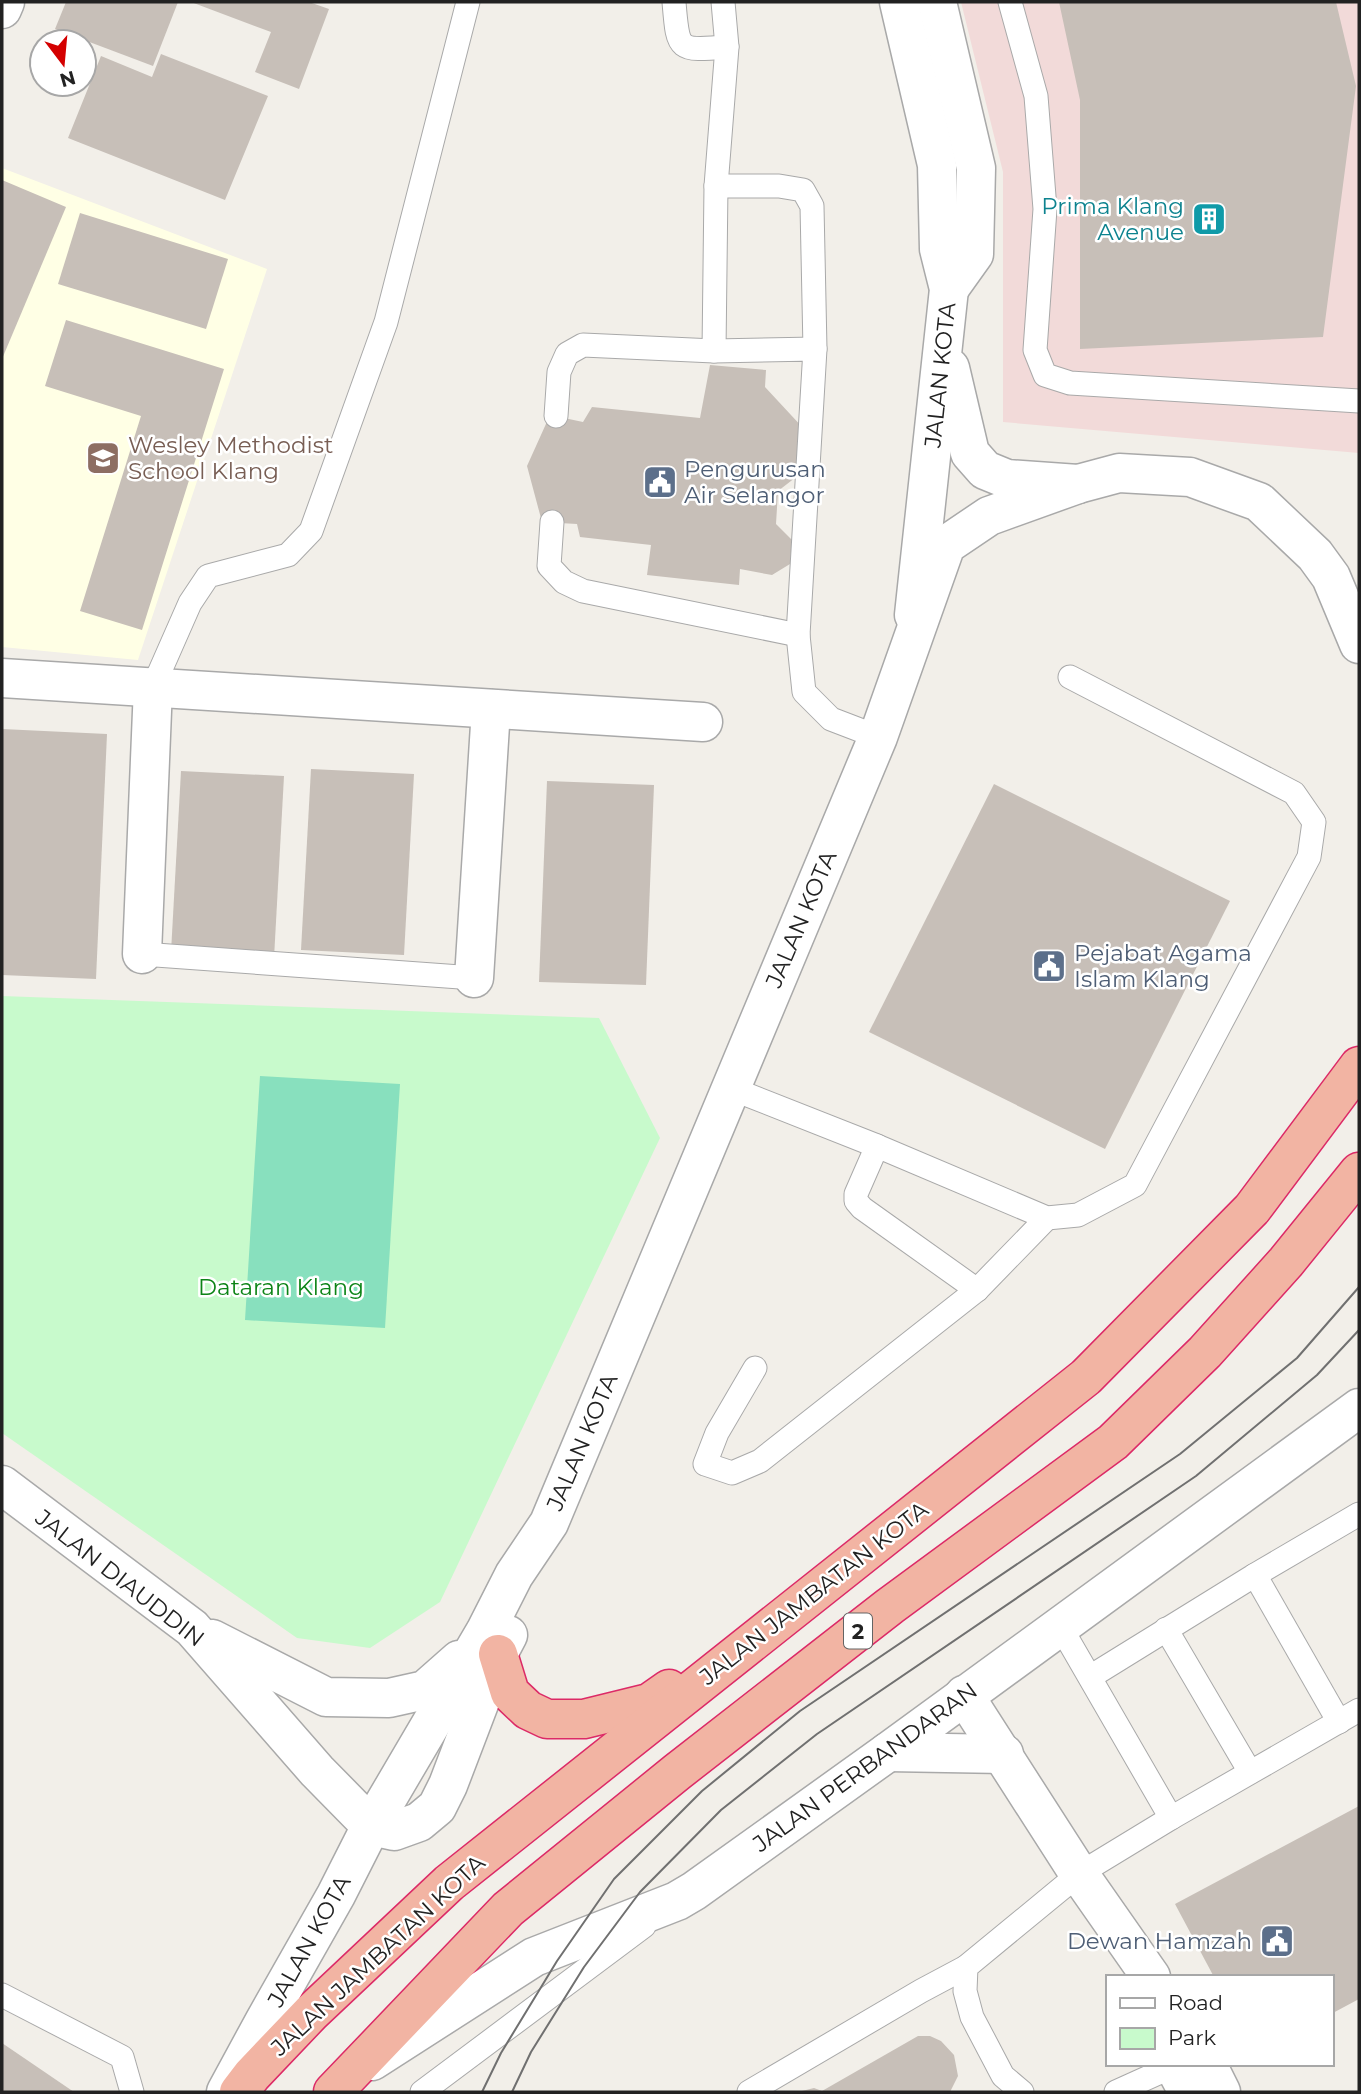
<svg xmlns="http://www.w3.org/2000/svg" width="1361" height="2094" font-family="Montserrat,sans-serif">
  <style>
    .commercial { fill: #f2dad9 }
    .education { fill: #ffffe5 }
    .park { fill: #c8facc }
    .pitch { fill: #88e0be }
    .building { fill: #c7bfb8 }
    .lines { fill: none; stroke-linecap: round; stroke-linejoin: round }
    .service-casing { stroke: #a9a9a9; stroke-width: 25 }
    .minor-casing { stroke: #a9a9a9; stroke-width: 41 }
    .tertiary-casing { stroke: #a9a9a9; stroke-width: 41 }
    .trunk-casing { stroke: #dc2a67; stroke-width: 41 }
    .service { stroke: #fff; stroke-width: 23 }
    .minor { stroke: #fff; stroke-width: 38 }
    .tertiary { stroke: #fff; stroke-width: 38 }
    .trunk { stroke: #f2b4a3; stroke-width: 38 }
    .tram { stroke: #707070; stroke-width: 2 }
    .labels { text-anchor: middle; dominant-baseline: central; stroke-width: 5; stroke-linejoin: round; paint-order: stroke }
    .shield { fill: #fff; stroke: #646464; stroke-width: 2 }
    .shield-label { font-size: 21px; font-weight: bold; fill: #222 }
    .culture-label { font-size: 23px; fill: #0d838f; stroke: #fff; text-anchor: end }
    .street-label { font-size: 23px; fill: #222; stroke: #fff }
    .education-label { font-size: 23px; fill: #785e54; stroke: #fff; text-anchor: start }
    .service-label { font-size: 23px; fill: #4e5e75; stroke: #fff; text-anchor: start }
    .park-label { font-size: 23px; fill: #0c8416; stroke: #fff }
  </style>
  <rect width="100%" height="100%" fill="#f2efe9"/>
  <polygon class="commercial" points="961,2 1359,2 1359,453 1003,422 1003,172"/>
  <polygon class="education" points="2,168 267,269 138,660 2,647"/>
  <polygon class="park" points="2,996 599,1018 660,1138 440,1602 370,1648 297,1638 2,1433"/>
  <polygon class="pitch" points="260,1076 400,1084 385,1328 245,1320"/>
  <g class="building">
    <polygon points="66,2 178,2 153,66 55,29"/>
    <polygon points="191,2 309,2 329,9 299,89 255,72 271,32"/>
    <polygon points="1059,2 1336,2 1356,86 1323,337 1080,349 1080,100"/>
    <polygon points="161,54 268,96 225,200 68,138 101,56 152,77"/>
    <polygon points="2,180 66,207 2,359"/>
    <polygon points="80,213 228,259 206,329 58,284"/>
    <polygon points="66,320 224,369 142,630 80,611 141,416 45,386"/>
    <polygon points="710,365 766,370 765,387 804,429 800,474 778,491 776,524 792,540 790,564 772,575 740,569 739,585 647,575 651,545 580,537 577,524 542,522 527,466 550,415 583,422 592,407 700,418"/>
    <polygon points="2,729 107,734 96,979 2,975"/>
    <polygon points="311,769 414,774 404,955 301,950"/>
    <polygon points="181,771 284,776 274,958 171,952"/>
    <polygon points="547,781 654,785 646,985 539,982"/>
    <polygon points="994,784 1230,901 1105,1149 869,1032"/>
    <polygon points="1359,1806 1359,1999 1331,2014 1331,1977 1214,1977 1175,1904"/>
    <polygon points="918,2036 930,2036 941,2041 954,2055 958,2076 950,2092 798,2092 814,2088 822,2091"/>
    <polygon points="2,2043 74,2092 2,2092"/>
  </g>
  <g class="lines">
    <g class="service-casing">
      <g id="service">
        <path d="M674,2C678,51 677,51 727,47"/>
        <polyline points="1010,2 1036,96 1045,209 1035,350 1045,375 1070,383 1359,401"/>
        <polyline points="716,186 779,186 803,190 812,206 815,349"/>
        <polyline points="714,351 716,186 727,47 723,2"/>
        <polyline points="556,416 559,372 567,354 583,345 714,351 815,349 798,635 804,692 831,719 878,737"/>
        <polyline points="552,522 549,566 564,582 583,591 798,635"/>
        <polyline points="153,687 190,603 208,576 288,555 311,531 386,322 468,2"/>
        <polyline points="142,954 474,978"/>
        <polyline points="730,1088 877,1146 1047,1218 1078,1215 1135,1185 1309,857 1314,822 1294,793 1070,677"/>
        <polyline points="877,1146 856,1194 856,1201 862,1208 977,1290"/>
        <polyline points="755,1368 717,1433 705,1464 732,1473 760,1461 977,1290 1047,1218"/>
        <polyline points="1255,1575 1339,1722"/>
        <polyline points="1060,1626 1171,1818"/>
        <polyline points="1166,1629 1250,1772"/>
        <polyline points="1090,1677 1255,1575 1359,1514"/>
        <polyline points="2,1995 122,2057 132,2092"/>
        <polyline points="422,2092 644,1926"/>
        <polyline points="749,2092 921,1991 966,1967"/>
        <polyline points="1022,2092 1003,2076 972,2017 965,1991 966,1967 1079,1874 1171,1818 1359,1710"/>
        <polyline points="1116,2092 1178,2064"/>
      </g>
    </g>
    <g class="minor-casing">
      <g id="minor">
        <polyline points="899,2 937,165 939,249 949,289 914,615"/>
        <polyline points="937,2 976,168 974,254 949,289"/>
        <polyline points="2,9 5,2"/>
        <polyline points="950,368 970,453 985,470 1007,479 1078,484"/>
        <polyline points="2,678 703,722"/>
        <polyline points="142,954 153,687"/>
        <polyline points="474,978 491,709"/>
      </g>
    </g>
    <g class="tertiary-casing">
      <g id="tertiary">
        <polyline points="2,1485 192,1628 317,1771 371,1826 394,1831 419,1822 437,1807 448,1785 498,1654 508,1635"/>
        <polyline points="212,1639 326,1697 389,1698 425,1690 459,1660"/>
        <polyline points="964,1695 1079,1874 1151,1977"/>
        <polyline points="888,1752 1004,1754"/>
        <polyline points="372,2061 534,1957 677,1901 694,1891 888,1752 1359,1408"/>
        <polyline points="1173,2064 1188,2092"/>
        <polyline points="1207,2064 1221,2092"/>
        <polyline points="226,2092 264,2022 336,1895 371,1826 485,1632 514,1575 549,1523 878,737 946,545 989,516 1078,484 1119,473 1190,477 1259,502 1315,555 1331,577 1359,644"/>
      </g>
    </g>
    <g class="trunk-casing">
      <g id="trunk">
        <polyline points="498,1654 510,1693 528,1710 547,1719 584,1719 649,1703 669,1689"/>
        <polyline points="239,2092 252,2075 311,2013 449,1883 1086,1377 1252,1209 1359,1066"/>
        <polyline points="333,2092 508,1909 677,1772 890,1606 1113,1442 1205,1352 1286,1262 1359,1172"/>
      </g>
    </g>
    <use href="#service" class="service"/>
    <use href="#minor" class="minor"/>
    <use href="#tertiary" class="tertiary"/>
    <use href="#trunk" class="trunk"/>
    <g class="tram">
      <polyline points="482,2092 501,2053 557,1961 614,1879 702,1791 800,1711 1180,1454 1297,1358 1359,1287"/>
      <polyline points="512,2092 531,2052 584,1967 640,1892 721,1810 817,1734 1196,1476 1317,1375 1359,1330"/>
    </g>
  </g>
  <defs>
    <g id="building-square" transform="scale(1.75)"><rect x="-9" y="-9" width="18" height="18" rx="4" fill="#0f9aa8" stroke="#fff"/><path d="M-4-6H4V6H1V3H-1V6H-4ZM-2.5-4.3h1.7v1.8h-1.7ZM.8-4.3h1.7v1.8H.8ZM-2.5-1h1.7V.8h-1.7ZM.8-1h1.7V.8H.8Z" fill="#fff"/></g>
    <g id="school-square" transform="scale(1.75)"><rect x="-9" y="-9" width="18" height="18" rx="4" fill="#8d6e63" stroke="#fff"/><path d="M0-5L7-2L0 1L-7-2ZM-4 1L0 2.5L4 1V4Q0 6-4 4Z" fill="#fff"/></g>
    <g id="civic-square" transform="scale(1.75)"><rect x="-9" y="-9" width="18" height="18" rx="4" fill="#5c6f8a" stroke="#fff"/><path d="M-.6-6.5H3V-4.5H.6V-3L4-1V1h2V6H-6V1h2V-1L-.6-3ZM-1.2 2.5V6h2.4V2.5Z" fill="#fff"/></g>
  </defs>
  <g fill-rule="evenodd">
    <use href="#building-square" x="1209" y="219"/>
    <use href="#school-square" x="103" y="458"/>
    <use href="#civic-square" x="660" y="482"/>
    <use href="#civic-square" x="1049" y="966"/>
    <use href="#civic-square" x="1277" y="1941"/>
  </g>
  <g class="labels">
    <rect class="shield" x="844" y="1613.5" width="28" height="35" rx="5"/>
    <g class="shield-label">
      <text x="858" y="1631">2</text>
    </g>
    <g class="culture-label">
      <text x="1184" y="206">Prima Klang<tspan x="1184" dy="26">Avenue</tspan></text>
    </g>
    <g class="street-label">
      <text transform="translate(940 375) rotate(-84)">JALAN KOTA</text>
      <text transform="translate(801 919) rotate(-67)">JALAN KOTA</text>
      <text transform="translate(582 1442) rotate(-67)">JALAN KOTA</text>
      <text transform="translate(120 1578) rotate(38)">JALAN DIAUDDIN</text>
      <text transform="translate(814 1593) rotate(-38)">JALAN JAMBATAN KOTA</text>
      <text transform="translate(865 1767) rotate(-36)">JALAN PERBANDARAN</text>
      <text transform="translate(309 1941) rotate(-61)">JALAN KOTA</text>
      <text transform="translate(378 1955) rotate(-43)">JALAN JAMBATAN KOTA</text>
    </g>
    <g class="education-label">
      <text x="128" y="445">Wesley Methodist<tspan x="128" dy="26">School Klang</tspan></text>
    </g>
    <g class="service-label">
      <text x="684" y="469">Pengurusan<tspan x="684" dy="26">Air Selangor</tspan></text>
      <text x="1074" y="953">Pejabat Agama<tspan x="1074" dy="26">Islam Klang</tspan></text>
      <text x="1252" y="1941" text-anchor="end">Dewan Hamzah</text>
    </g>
    <g class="park-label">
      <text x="281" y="1287">Dataran Klang</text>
    </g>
  </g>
  <rect width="1361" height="2094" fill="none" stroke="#222222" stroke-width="7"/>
  <rect x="1106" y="1975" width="228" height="91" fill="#ffffff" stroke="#a7a7a7" stroke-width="2"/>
  <rect x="1120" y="1998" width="35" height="10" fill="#ffffff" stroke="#a7a7a7" stroke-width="2"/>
  <text x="1168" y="2010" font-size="21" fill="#222222">Road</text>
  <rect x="1120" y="2028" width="35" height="21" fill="#c8facc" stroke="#a7a7a7" stroke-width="2"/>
  <text x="1168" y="2045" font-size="21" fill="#222222">Park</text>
  <g transform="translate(63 63) rotate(164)"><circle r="33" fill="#ffffff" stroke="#a7a7a7" stroke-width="2"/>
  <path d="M0-5L12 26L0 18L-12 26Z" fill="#d40000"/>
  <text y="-10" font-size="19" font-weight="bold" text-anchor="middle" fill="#222222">N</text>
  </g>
</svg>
